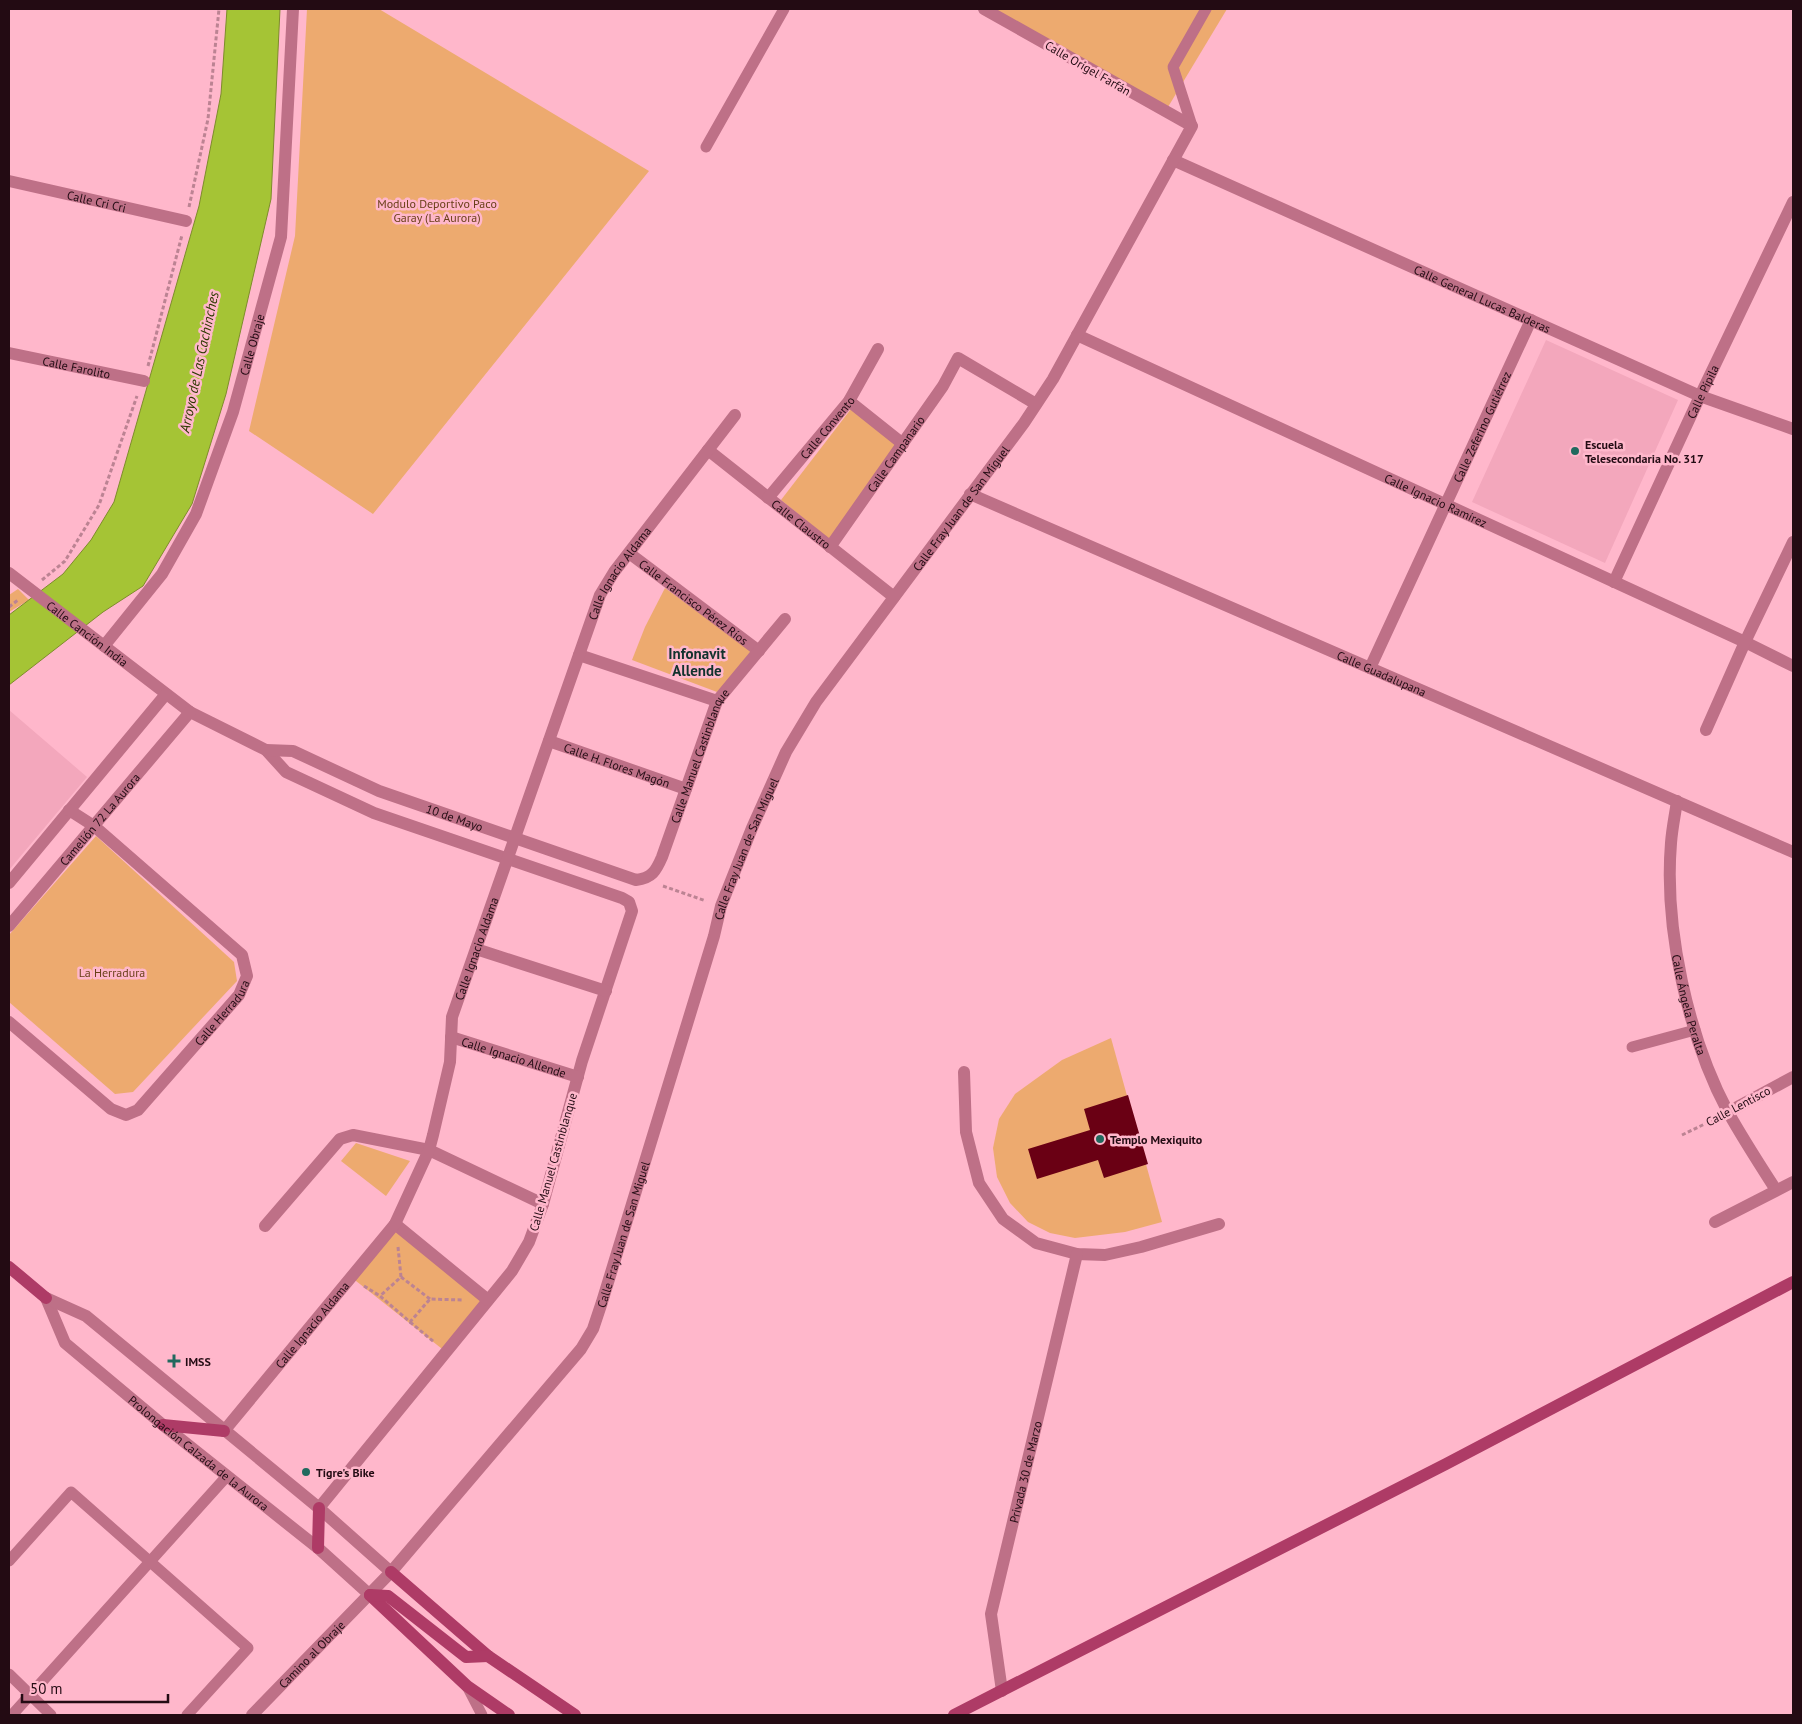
<svg xmlns="http://www.w3.org/2000/svg" width="1802" height="1724" font-family="'PT Sans',sans-serif">
  <style>
    .built { fill: #f3a7bc }
    .green { fill: #edaa6f }
    .water { fill: #a5c435; stroke: #7e8c2b }
    .building { fill: #6a0014 }
    .lines { fill: none; stroke-linecap: round; stroke-linejoin: round }
    .path { stroke: #bc8393; stroke-width: 3; stroke-dasharray: 4 2.5; stroke-linecap: butt }
    .service { stroke: #be7087; stroke-width: 11 }
    .minor { stroke: #be7087; stroke-width: 12 }
    .secondary { stroke: #ae3b66; stroke-width: 12 }
    .poi-dot { fill: #21695e; stroke: #ffb7cb; stroke-width: 2 }
    .labels { text-anchor: middle; dominant-baseline: central; stroke-width: 5; stroke-linejoin: round; paint-order: stroke }
    .street-label { font-size: 12px; fill: #230b13; stroke: #ffb7cb }
    .park-label { font-size: 12px; fill: #683f17; stroke: #ffb7cb }
    .poi-label { font-size: 12px; font-weight: bold; fill: #230b13; stroke: #ffb7cb; text-anchor: start }
    .water-label { font-size: 14px; font-style: italic; fill: #2d3900; stroke: #ffb7cb }
    .quarter-label { font-size: 15px; font-weight: bold; fill: #11322d; stroke: #ffb7cb }
  </style>
  <rect width="100%" height="100%" fill="#ffb7cb"/>
  <g class="built">
    <polygon points="1546,340 1678,400 1605,563 1472,502"/>
    <polygon points="9,710 87,777 9,870"/>
  </g>
  <g class="green">
    <polygon points="307,9 379,9 649,171 373,514 249,431 295,236"/>
    <polygon points="984,9 1227,9 1165,112"/>
    <polygon points="854,405 900,448 829,539 781,500"/>
    <polygon points="665,588 756,654 717,692 632,660 645,627"/>
    <polygon points="18,589 29,600 9,612 9,595"/>
    <polygon points="96,836 234,962 237,981 133,1092 115,1094 9,1002 9,935"/>
    <polygon points="1111,1038 1162,1222 1125,1232 1075,1238 1050,1233 1028,1222 1010,1203 997,1177 993,1148 999,1119 1015,1094 1062,1060"/>
    <polygon points="356,1143 410,1161 386,1196 341,1161"/>
    <polygon points="395,1224 488,1300 446,1352 351,1277"/>
  </g>
  <polygon class="water" points="227,9 280,9 271,199 226,394 192,504 143,586 103,612 9,685 9,615 63,574 91,540 114,502 199,206 221,94"/>
  <polygon class="building" points="1128,1095 1148,1164 1104,1178 1098,1160 1037,1179 1028,1149 1090,1130 1084,1109"/>
  <g class="lines">
    <g class="path">
      <polyline points="189,207 208,119 219,9"/>
      <polyline points="148,366 182,235"/>
      <polyline points="42,580 65,561 99,505 137,396"/>
      <polyline points="9,607 18,600"/>
      <polyline points="663,886 706,901"/>
      <polyline points="1682,1135 1715,1119"/>
      <polyline points="398,1247 401,1277"/>
      <polyline points="364,1286 380,1296"/>
      <polyline points="430,1299 401,1277 380,1296 410,1322 430,1299 462,1300"/>
      <polyline points="410,1322 434,1342"/>
    </g>
    <g class="service">
      <polyline points="1192,126 1173,67 1206,9"/>
      <polyline points="706,147 784,9"/>
      <polyline points="1632,1047 1695,1030"/>
      <polyline points="9,1561 71,1492 248,1648 187,1715"/>
      <polyline points="9,1674 51,1715"/>
      <polyline points="467,1686 482,1715"/>
      <polyline points="12,1715 227,1476"/>
    </g>
    <g class="minor">
      <path id="s1" d="M1173,160L1700,396L1793,429"/>
      <path id="s2" d="M9,181L186,221"/>
      <path id="s3" d="M1077,335L1745,642L1793,666"/>
      <path id="s4" d="M9,353L144,381"/>
      <polyline points="849,401 903,444"/>
      <path id="s5" d="M708,450L894,597"/>
      <path id="s6" d="M970,494L1793,852"/>
      <path id="s7" d="M768,498L849,401L878,349"/>
      <path id="s8" d="M830,547L943,386L958,358L1036,404"/>
      <path id="s9" d="M629,553L759,651"/>
      <path id="s10" d="M9,573L190,712L266,750L286,772L374,813L622,898L629,902L632,911L582,1061L543,1204L529,1242L512,1271L319,1508"/>
      <path id="s11" d="M1614,582L1700,396L1793,202"/>
      <path id="s12" d="M104,646L162,574L196,514L233,412L281,237L293,9"/>
      <polyline points="579,655 717,701"/>
      <path id="s13" d="M1370,668L1531,320"/>
      <polyline points="1706,730 1745,642 1793,542"/>
      <path id="s14" d="M549,741L686,789"/>
      <path id="s15" d="M266,750L293,751L379,791L636,880C652,878 656,871 662,857L717,701L785,619"/>
      <path id="s16" d="M1677,801C1675,815 1672,829 1671,843C1664,928 1688,1037 1728,1112C1743,1139 1760,1165 1776,1190"/>
      <polyline points="9,883 166,694"/>
      <path id="s17" d="M9,926L190,712"/>
      <polyline points="476,949 606,991"/>
      <path id="s18" d="M9,1022L111,1109L126,1115L138,1110L239,995L247,976L242,955L94,826L69,810"/>
      <path id="s19" d="M451,1037L578,1077"/>
      <polyline points="964,1072 966,1132 979,1183 1003,1219 1036,1243 1077,1254 1105,1255 1141,1247 1219,1224"/>
      <polyline points="1728,1112 1793,1077"/>
      <polyline points="1715,1222 1793,1182"/>
      <polyline points="395,1224 488,1300"/>
      <polyline points="265,1226 340,1139 353,1135 429,1150 543,1204"/>
      <path id="s20" d="M46,1298L65,1343L163,1425L318,1548L370,1595"/>
      <polyline points="46,1298 86,1316 319,1508 391,1572"/>
      <path id="s21" d="M224,1431L395,1224L429,1150L433,1135L450,1062L452,1017L600,595L614,572L735,415"/>
      <path id="s22" d="M1002,1691L991,1614L1077,1254"/>
      <path id="s23" d="M252,1715L391,1572L581,1349L593,1329L602,1302L714,936L721,906L752,828L786,752L816,702L1024,423L1053,379L1192,126L984,9"/>
    </g>
    <g class="secondary">
      <polyline points="9,1267 46,1298"/>
      <polyline points="163,1425 224,1431"/>
      <polyline points="318,1548 319,1508"/>
      <polyline points="391,1572 488,1656 575,1715"/>
      <polyline points="370,1595 467,1686 509,1715"/>
      <polyline points="370,1595 388,1596 466,1657 488,1656"/>
      <polyline points="954,1715 1446,1464 1793,1282"/>
    </g>
  </g>
  <g class="poi-dot">
    <circle cx="1575" cy="451" r="5"/>
    <circle cx="1100" cy="1139" r="5"/>
    <path d="M171.5 1353.5h5v5h5v5h-5v5h-5v-5h-5v-5h5z"/>
    <circle cx="306" cy="1472" r="5"/>
  </g>
  <g class="labels">
    <g class="street-label">
      <text transform="translate(1088 68) rotate(30)">Calle Origel Farfán</text>
      <text stroke="none"><textPath href="#s2" startOffset="90">Calle Cri Cri</textPath></text>
      <text stroke="none"><textPath href="#s1" startOffset="339">Calle General Lucas Balderas</textPath></text>
      <text stroke="none"><textPath href="#s12" startOffset="340">Calle Obraje</textPath></text>
      <text stroke="none"><textPath href="#s4" startOffset="69">Calle Farolito</textPath></text>
      <text stroke="none"><textPath href="#s11" startOffset="210">Calle Pípila</textPath></text>
      <text stroke="none"><textPath href="#s7" startOffset="92">Calle Convento</textPath></text>
      <text stroke="none"><textPath href="#s13" startOffset="266">Calle Zeferino Gutiérrez</textPath></text>
      <text stroke="none"><textPath href="#s8" startOffset="114">Calle Campanario</textPath></text>
      <text stroke="none"><textPath href="#s3" startOffset="395">Calle Ignacio Ramírez</textPath></text>
      <text stroke="none"><textPath href="#s23" startOffset="1425">Calle Fray Juan de San Miguel</textPath></text>
      <text stroke="none"><textPath href="#s5" startOffset="119">Calle Claustro</textPath></text>
      <text stroke="none"><textPath href="#s21" startOffset="961">Calle Ignacio Aldama</textPath></text>
      <text stroke="none"><textPath href="#s9" startOffset="81">Calle Francisco Pérez Ríos</textPath></text>
      <text stroke="none"><textPath href="#s10" startOffset="99">Calle Canción India</textPath></text>
      <text stroke="none"><textPath href="#s6" startOffset="449">Calle Guadalupana</textPath></text>
      <text stroke="none"><textPath href="#s15" startOffset="539">Calle Manuel Castinblanque</textPath></text>
      <text stroke="none"><textPath href="#s14" startOffset="72">Calle H. Flores Magón</textPath></text>
      <text stroke="none"><textPath href="#s15" startOffset="202">10 de Mayo</textPath></text>
      <text stroke="none"><textPath href="#s17" startOffset="140">Camelión 72 La Aurora</textPath></text>
      <text stroke="none"><textPath href="#s23" startOffset="1020">Calle Fray Juan de San Miguel</textPath></text>
      <text stroke="none"><textPath href="#s21" startOffset="558">Calle Ignacio Aldama</textPath></text>
      <text stroke="none"><textPath href="#s16" startOffset="206">Calle Ángela Peralta</textPath></text>
      <text stroke="none"><textPath href="#s18" startOffset="292">Calle Herradura</textPath></text>
      <text stroke="none"><textPath href="#s19" startOffset="66">Calle Ignacio Allende</textPath></text>
      <text transform="translate(1738 1106) rotate(-28)">Calle Lentisco</text>
      <text transform="translate(553 1162) rotate(-74)">Calle Manuel Castinblanque</text>
      <text stroke="none"><textPath href="#s23" startOffset="615">Calle Fray Juan de San Miguel</textPath></text>
      <text stroke="none"><textPath href="#s21" startOffset="138">Calle Ignacio Aldama</textPath></text>
      <text stroke="none"><textPath href="#s20" startOffset="222">Prolongación Calzada de la Aurora</textPath></text>
      <text stroke="none"><textPath href="#s22" startOffset="224">Privada 30 de Marzo</textPath></text>
      <text stroke="none"><textPath href="#s23" startOffset="85">Camino al Obraje</textPath></text>
    </g>
    <g class="park-label">
      <text x="437" y="203">Modulo Deportivo Paco<tspan x="437" dy="14">Garay (La Aurora)</tspan></text>
      <text x="112" y="972">La Herradura</text>
    </g>
    <g class="poi-label">
      <text x="1585" y="444">Escuela<tspan x="1585" dy="14">Telesecondaria No. 317</tspan></text>
      <text x="1110" y="1139">Templo Mexiquito</text>
      <text x="185" y="1361">IMSS</text>
      <text x="316" y="1472">Tigre's Bike</text>
    </g>
    <g class="water-label">
      <text transform="translate(199 362) rotate(-78)">Arroyo de Las Cachinches</text>
    </g>
    <g class="quarter-label">
      <text x="697" y="653">Infonavit<tspan x="697" dy="17">Allende</tspan></text>
    </g>
  </g>
  <rect width="1802" height="1724" fill="none" stroke="#230b13" stroke-width="20"/>
  <path d="M22 1694v8h146v-8" fill="none" stroke="#230b13" stroke-width="2.5"/>
  <text x="30" y="1694" font-size="15" fill="#230b13" stroke="#ffb7cb" stroke-width="4" paint-order="stroke">50 m</text>
</svg>
